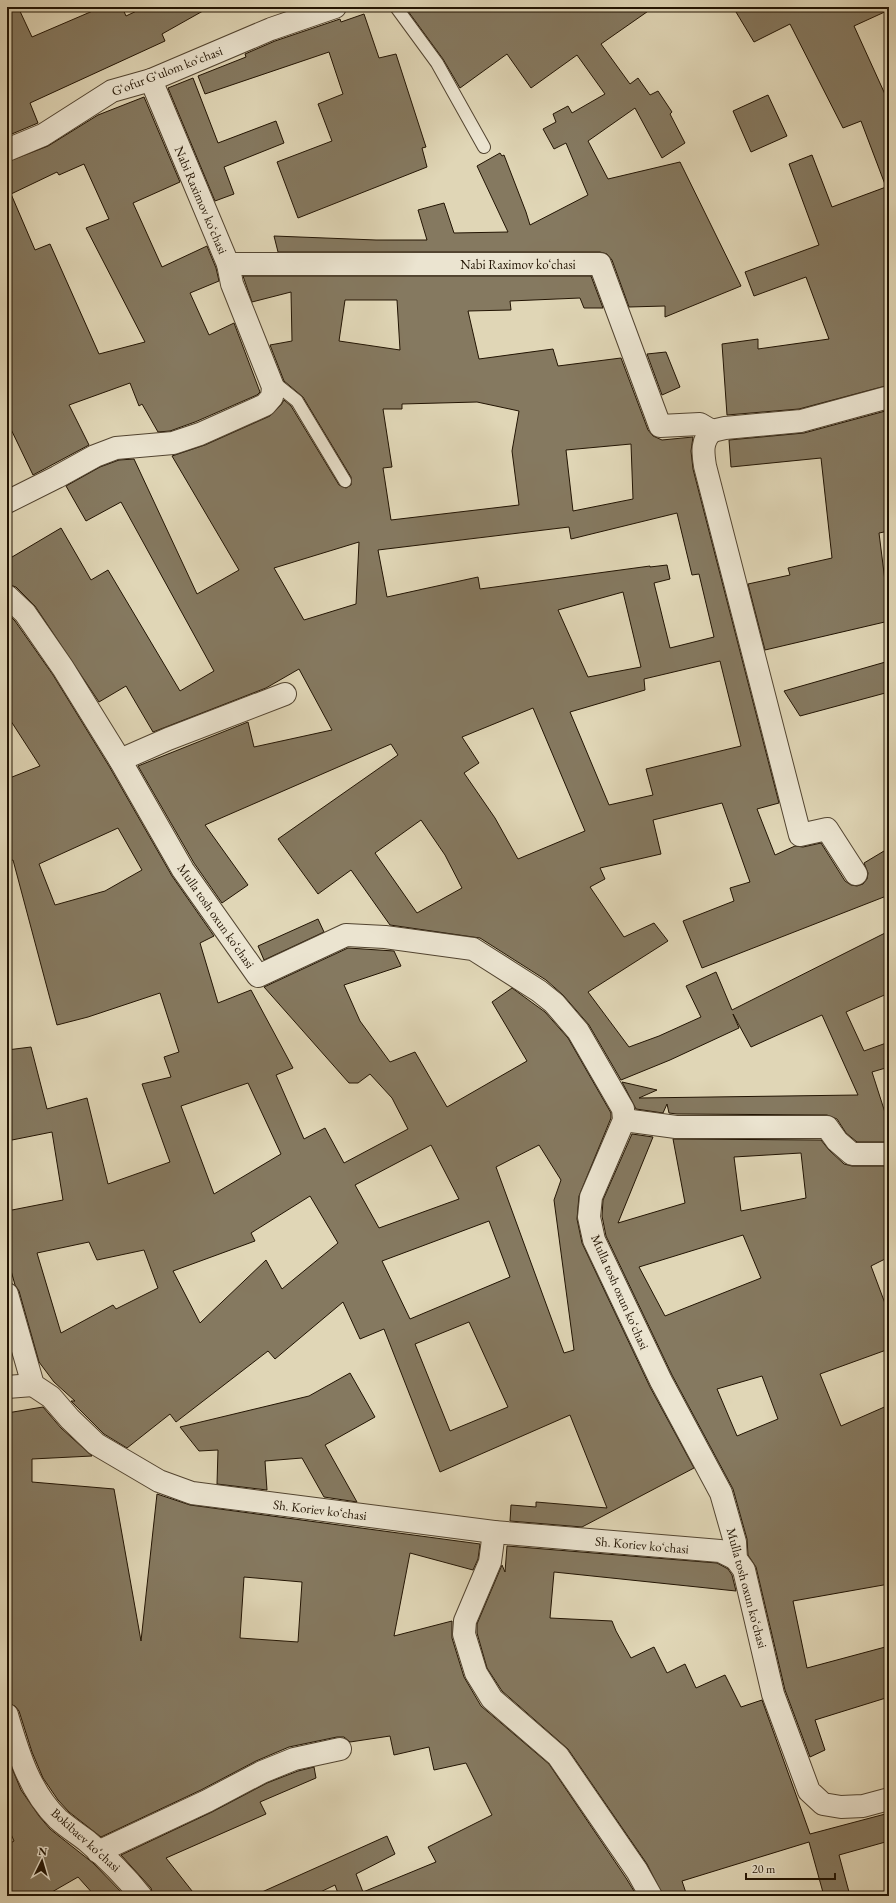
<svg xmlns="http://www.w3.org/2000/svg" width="896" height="1903" font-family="'EB Garamond',serif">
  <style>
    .building { fill: #857960; stroke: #221403; fill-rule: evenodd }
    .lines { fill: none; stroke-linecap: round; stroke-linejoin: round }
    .service-casing { stroke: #524430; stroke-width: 14 }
    .minor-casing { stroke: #524430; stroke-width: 24 }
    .tertiary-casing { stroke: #524430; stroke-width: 24 }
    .service { stroke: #ebe4d0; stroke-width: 12 }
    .minor { stroke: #ebe4d0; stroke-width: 22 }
    .tertiary { stroke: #ebe4d0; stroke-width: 22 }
    .labels { text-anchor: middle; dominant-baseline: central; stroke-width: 3; stroke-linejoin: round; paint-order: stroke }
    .street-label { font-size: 13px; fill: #221403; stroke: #ebe4d0 }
  </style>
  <rect width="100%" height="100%" fill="#e0d6b6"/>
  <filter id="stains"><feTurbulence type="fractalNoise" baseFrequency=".005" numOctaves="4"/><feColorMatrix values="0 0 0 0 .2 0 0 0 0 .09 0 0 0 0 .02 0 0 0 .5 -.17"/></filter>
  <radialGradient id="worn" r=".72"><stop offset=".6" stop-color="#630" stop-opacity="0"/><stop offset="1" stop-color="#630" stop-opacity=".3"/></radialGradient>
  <g class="building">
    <polygon points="7,7 18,7 32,37 102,7 122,7 126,16 145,7 210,7 162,34 165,41 30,103 38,123 7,136"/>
    <polygon points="405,7 654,7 601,44 630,84 638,78 650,95 658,91 672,112 670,114 685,143 662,158 635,108 588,141 608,179 680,162 741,286 665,317 665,306 629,307 612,260 607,254 600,252 278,252 274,236 376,240 427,240 418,210 444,203 454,233 508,232 477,166 500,153 502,156 504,155 526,212 530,225 588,195 566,143 554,149 543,129 556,122 553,114 568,106 572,113 605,94 577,55 531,88 507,54 460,88 443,59"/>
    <polygon points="733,7 889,7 889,10 854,26 889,103 889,385 799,409 727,415 722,344 758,339 758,349 829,339 806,277 754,296 745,272 819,245 789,164 812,155 832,207 886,187 861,121 843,128 790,24 754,42"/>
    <polygon points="364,14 379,58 396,54 426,147 422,148 427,167 298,218 277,162 332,141 318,104 343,94 329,52 205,94 198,76 246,57 245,54 275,41 340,19 341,22"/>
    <polygon points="193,78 218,143 276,121 284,143 224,167 234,194 215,201 168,88"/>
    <polygon points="768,95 787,136 751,152 733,111"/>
    <path d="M144,97L180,182L133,203L162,267L207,246L216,268L219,281L190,293L209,335L234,323L260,392L257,395L195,422L170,431L158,432L142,404L139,406L130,383L69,405L89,445L33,475L7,421V162L48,146L98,115ZM84,164L109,219L86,228L145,342L99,354L50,244L35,250L11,194L57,172L59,175Z"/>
    <path d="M243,276H591L603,308H584L580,298L510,301L511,310L468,311L479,359L553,349L558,366L621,358L648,430L653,436L662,440L693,437L691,451L693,469L779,803L757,809L775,855L795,846L803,847L821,843L845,881L851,885L857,886L863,884L867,879L868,873L864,863L889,848V895L702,968L683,921L734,901L730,888L750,882L722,803L653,820L661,854L600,868L605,879L590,887L624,937L654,923L668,941L588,992L629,1047L659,1036L701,1017L686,986L716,972L732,1010L889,931V993L846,1012L864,1051L889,1042V1067L872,1072L889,1125V1142H857L846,1133L837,1119L827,1115L677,1114L669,1113L667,1104L663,1113L636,1109L622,1082L657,1090L639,1098L858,1095L822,1015L751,1047L733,1014L739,1028L670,1060L621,1080L589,1025L563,995L546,980L480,938L390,925L351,870L318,894L278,839L398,755L391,744L205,825L248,885L222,903L194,863L138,766L248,722L254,747L332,730L299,669L266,688L153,732L126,686L99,702L35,606L16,587L7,584V560L61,528L91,580L108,570L180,691L214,671L121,502L86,521L66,486L100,467L119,460L134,459L197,594L239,570L172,456L205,445L270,416L281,405L284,400L291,406L339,485L346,488L351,485V477L303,397L284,381L270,345L292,341L291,292L252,302ZM345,300H397L400,350L339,341ZM477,402L519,411L512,451L519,505L391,520L383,468L392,467L383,409H402V404ZM631,444L633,499L573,511L566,450ZM677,513L692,575L699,574L714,637L670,648L654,583L670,579L667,565L650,567V566L480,589L478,577L387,597L378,550L569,527L571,539ZM359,542L356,604L304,620L274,568ZM623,592L641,667L588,677L558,610ZM720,661L741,746L646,769L653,795L609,805L570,712L645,690L644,679ZM533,708L585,831L518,859L495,818L464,773L479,763L462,737ZM421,820L445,855L462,888L417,913L375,853Z"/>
    <polygon points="666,352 680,387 662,395 647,354"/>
    <polygon points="889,410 889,531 879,533 886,589 889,589 889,621 765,650 748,584 790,575 788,568 832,558 821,458 731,467 729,440 804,433"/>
    <path d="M7,613L15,621L53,675L109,766L172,876L214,936L200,943L218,1003L251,990L293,1068L276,1075L304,1139L325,1128L344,1163L408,1129L392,1098L370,1074L358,1083H349L264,987L348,948L394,951L401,966L344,985L360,1021L390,1062L415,1052L447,1107L527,1061L492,1002L512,988L545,1012L568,1038L611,1113V1118L579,1196L577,1219L582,1243L650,1387L694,1468L582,1527L510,1521L511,1505L536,1507V1502L607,1508L570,1415L440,1472L384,1329L360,1339L343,1302L275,1359L268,1351L176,1422L170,1414L127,1448L104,1434L71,1401H75L54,1382L39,1362L19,1291L15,1285L7,1256V1211L63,1200L52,1132L7,1141V1050L31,1047L47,1109L87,1098L108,1184L170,1162L142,1084L171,1077L164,1057L179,1052L160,993L88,1017L57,1025L13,860L7,861V779L40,766L7,715ZM118,828L142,870L105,891L55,905L39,864ZM248,1083L281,1154L214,1194L181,1106ZM431,1145L459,1199L379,1228L355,1185ZM539,1145L561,1180L554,1200L574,1350L564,1353L496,1167ZM310,1196L338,1243L282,1289L266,1260L200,1323L173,1271L255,1241L251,1233ZM489,1221L510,1277L410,1319L382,1261ZM89,1242L97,1260L144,1250L158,1288L116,1309L113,1305L61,1333L37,1253ZM469,1322L508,1407L450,1431L415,1344Z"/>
    <polygon points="889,661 889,692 800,716 784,691"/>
    <polygon points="318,919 324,932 264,960 258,946"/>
    <path d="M632,1134L653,1137L618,1223L685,1203L673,1139L821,1140L829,1150L844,1164L852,1166H889V1257L871,1266L889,1314V1349L820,1374L841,1426L889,1405V1584L793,1601L807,1668L889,1646V1697L815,1720L825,1750L810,1757L785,1690L756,1567L748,1555L747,1539L733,1489L672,1375L606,1236L602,1216L603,1200ZM801,1153L806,1198L741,1211L734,1157ZM743,1235L761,1278L665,1316L639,1267ZM762,1376L778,1419L737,1436L717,1389Z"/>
    <polygon points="350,1373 375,1417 325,1445 357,1502 324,1497 302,1458 265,1461 267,1490 217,1484 218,1450 199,1451 180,1427 309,1396"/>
    <path d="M43,1407L61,1428L92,1456L32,1459V1482L114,1489L141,1641L157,1494L190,1505L480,1544L478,1559L473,1570L410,1553L394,1636L452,1621V1638L464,1677L481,1706L549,1764L626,1878L637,1896H339L335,1885L312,1896H253L387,1836L395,1854L356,1874L363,1892L436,1862L428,1847L492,1815L466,1763L434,1770L429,1747L394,1755L390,1736L350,1742L344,1737H337L289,1747L256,1761L201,1790L101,1837L69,1812L58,1800L43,1778L32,1752L19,1711L15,1706L7,1703V1413ZM244,1577L302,1582L298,1642L240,1638Z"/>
    <polygon points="507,1546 717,1563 728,1569 732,1575 736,1591 554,1572 550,1618 612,1621 616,1631 631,1658 654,1647 667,1673 685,1664 696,1688 725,1675 741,1707 762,1700 810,1834 889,1813 889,1841 839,1855 849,1892 833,1896 824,1896 809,1842 682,1881 687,1896 663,1896 647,1864 568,1749 502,1691 487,1668 477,1633 477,1624 502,1565 505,1572"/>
    <polygon points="7,1756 21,1790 39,1816 50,1829 93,1863 125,1896 95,1896 78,1877 45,1896 7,1896 7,1845 14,1841 7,1825"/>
    <polygon points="314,1767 316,1778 260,1802 266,1814 166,1858 196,1896 153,1896 151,1888 121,1855 212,1812 267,1783 298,1771"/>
  </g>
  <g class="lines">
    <g class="service-casing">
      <g id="service">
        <polyline points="396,7 437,63 484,147"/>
        <polyline points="271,380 297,401 345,481"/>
      </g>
    </g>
    <g class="minor-casing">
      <g id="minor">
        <polyline points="151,80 228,264 600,264 660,426 700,424 712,431 725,428 801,421 889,397"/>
        <path d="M712,431C701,441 703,453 705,466L800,835L827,829L856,874"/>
        <polyline points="7,502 57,477 95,456 116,448 173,443 200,434 265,405 272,397 273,387 232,284 228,264"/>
        <polyline points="7,596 25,613 63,668 120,760 183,870 258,976 346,935 385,937 473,949 539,991 554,1003 578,1031 623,1109 624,1120 591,1197 589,1217 594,1240 661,1381 721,1493 735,1542 736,1559 744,1570 773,1694 809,1791 823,1804 841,1807 863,1806 889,1799"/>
        <polyline points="120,760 168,739 285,694"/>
        <polyline points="624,1120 676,1127 827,1127 837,1141 852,1154 889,1154"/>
        <polyline points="7,1294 33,1385 51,1397 70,1419 96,1444 159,1481 192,1493 494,1532 720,1551 736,1559"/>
        <polyline points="7,1387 33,1385"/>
        <polyline points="494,1532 490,1562 465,1621 464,1634 476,1673 492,1699 558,1756 637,1871 651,1896"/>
        <polyline points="98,1852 207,1801 262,1772 294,1759 340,1749"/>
      </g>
    </g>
    <g class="tertiary-casing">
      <g id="tertiary">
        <polyline points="7,150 43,135 112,91 151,80 271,29 335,7"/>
        <path d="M7,1715C18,1752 29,1791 58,1819C67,1827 78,1834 87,1841C107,1858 125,1876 141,1896"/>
      </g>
    </g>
    <use href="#service" class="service"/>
    <use href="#minor" class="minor"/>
    <use href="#tertiary" class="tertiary"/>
  </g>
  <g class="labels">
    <g class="street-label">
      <text transform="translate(167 71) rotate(-21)">Gʻofur Gʻulom koʻchasi</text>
      <text transform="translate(201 200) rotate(67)">Nabi Raximov koʻchasi</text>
      <text x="518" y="264">Nabi Raximov koʻchasi</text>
      <text transform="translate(216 916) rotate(55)">Mulla tosh oxun koʻchasi</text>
      <text transform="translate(620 1292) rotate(66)">Mulla tosh oxun koʻchasi</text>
      <text transform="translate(320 1510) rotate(7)">Sh. Koriev koʻchasi</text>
      <text transform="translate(642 1545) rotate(5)">Sh. Koriev koʻchasi</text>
      <text transform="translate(747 1588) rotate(75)">Mulla tosh oxun koʻchasi</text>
      <text transform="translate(86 1840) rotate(42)">Bokibaev koʻchasi</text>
    </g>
  </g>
  <rect width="896" height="1903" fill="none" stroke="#e0d6b6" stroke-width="24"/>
  <rect x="8" y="8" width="880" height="1887" fill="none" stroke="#221403" stroke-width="2"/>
  <rect x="12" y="12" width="872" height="1879" fill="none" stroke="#221403"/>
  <g transform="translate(42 1861) rotate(5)" stroke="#ebe4d0" stroke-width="3" paint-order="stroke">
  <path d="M0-3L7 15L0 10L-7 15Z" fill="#221403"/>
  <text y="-6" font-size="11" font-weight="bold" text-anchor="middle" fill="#221403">N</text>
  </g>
  <path d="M746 1873v6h89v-6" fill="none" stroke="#221403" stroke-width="2"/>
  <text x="752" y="1873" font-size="12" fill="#221403" stroke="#ebe4d0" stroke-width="3" paint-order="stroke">20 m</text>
  <rect width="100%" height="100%" filter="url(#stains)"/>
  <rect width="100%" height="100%" fill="url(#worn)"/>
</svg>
